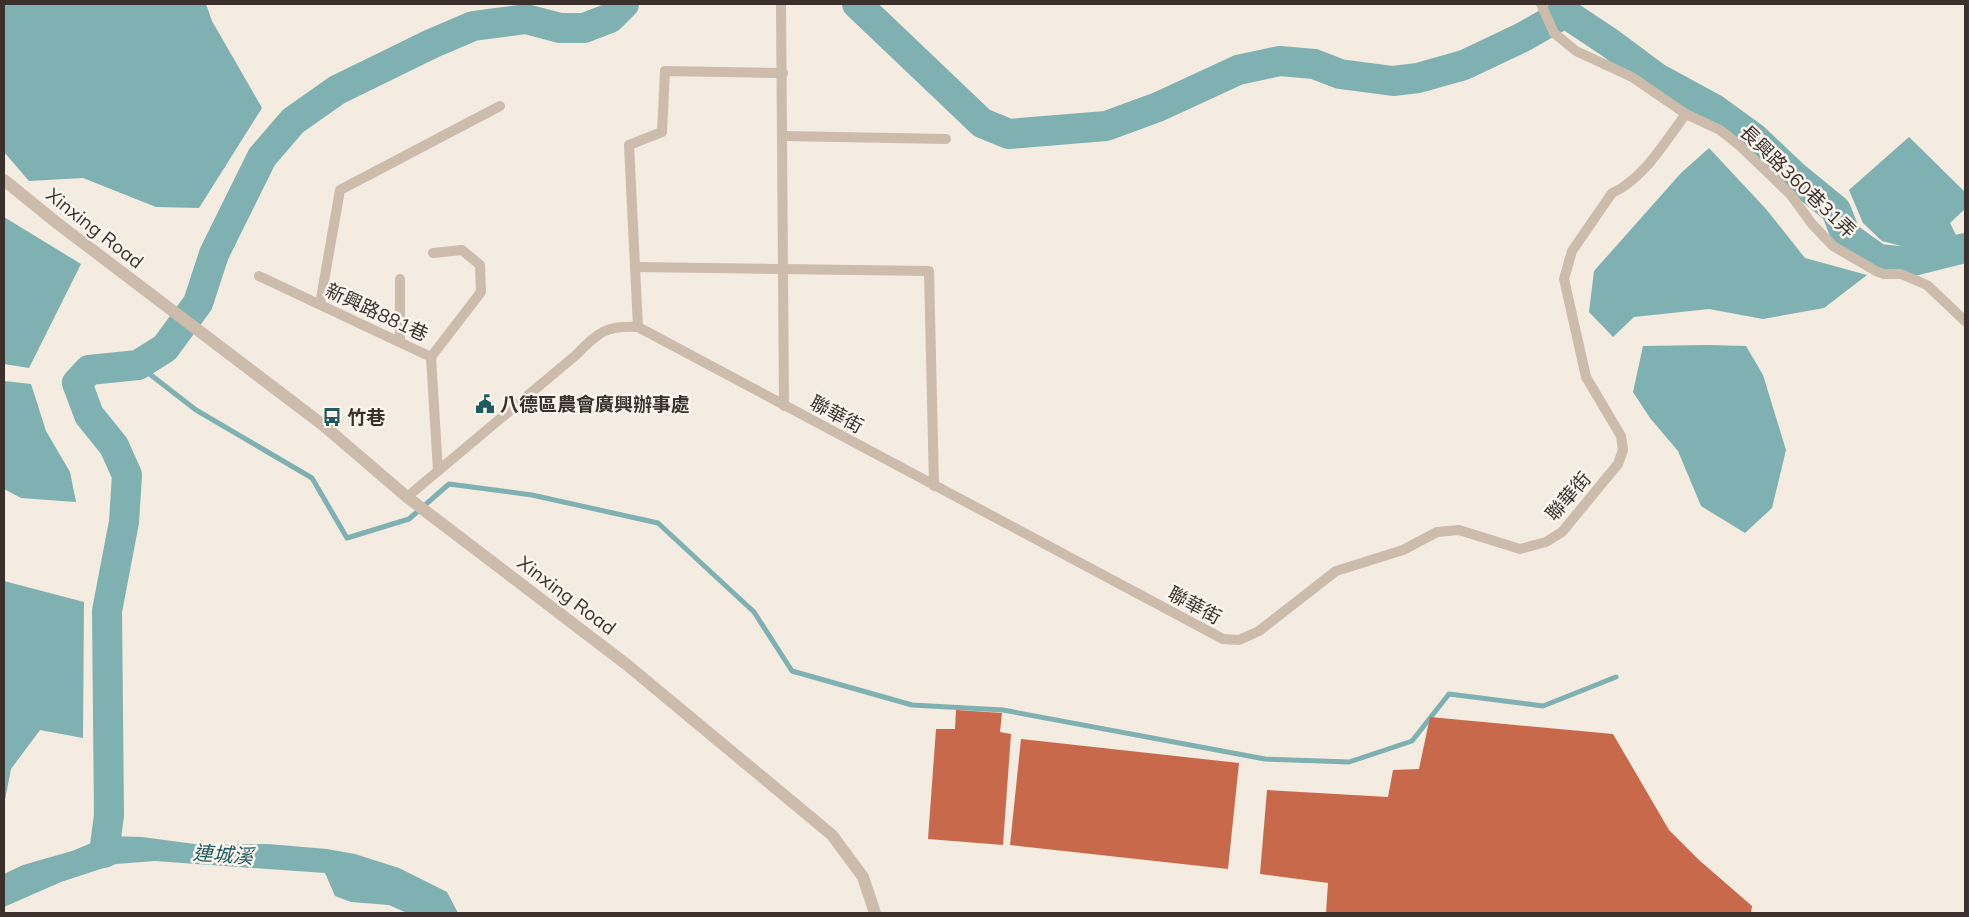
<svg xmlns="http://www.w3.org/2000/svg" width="1969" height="917" font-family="Mulish,'Noto Sans TC',sans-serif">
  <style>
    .water { fill: #7fb0b2 }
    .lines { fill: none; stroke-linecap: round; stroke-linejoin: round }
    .stream { stroke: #7fb0b2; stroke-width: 5 }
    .river { stroke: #7fb0b2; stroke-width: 30 }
    .building { fill: #c8694b }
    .service { stroke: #cdbbac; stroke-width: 10 }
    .tertiary { stroke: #cdbbac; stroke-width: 12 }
    .labels { text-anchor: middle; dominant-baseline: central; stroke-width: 5; stroke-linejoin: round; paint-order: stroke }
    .street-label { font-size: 19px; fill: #3b302b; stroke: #fbf5ee }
    .poi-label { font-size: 19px; font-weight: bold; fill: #3b302b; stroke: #fbf5ee; text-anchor: start }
    .water-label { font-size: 20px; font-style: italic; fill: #1f5a5e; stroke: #fbf5ee }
  </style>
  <rect width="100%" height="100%" fill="#f4ebe1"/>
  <g class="water">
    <polygon points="4,4 206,4 212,21 262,108 199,208 156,207 83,178 29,181 4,152"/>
    <polygon points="1909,137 1965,192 1965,209 1950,223 1956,235 1909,248 1882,241 1863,223 1849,190"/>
    <polygon points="1709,148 1766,209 1805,258 1867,275 1824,308 1763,319 1709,309 1634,317 1613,337 1589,312 1594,271 1681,173"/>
    <polygon points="4,217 81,264 29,368 4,364"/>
    <polygon points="1709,345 1746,346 1763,375 1786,450 1772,508 1745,533 1701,506 1678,451 1650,418 1633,392 1643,346"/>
    <polygon points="4,381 31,384 46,431 70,472 76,502 21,498 4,489"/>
    <polygon points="4,581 84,602 83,738 40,730 11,769 4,805"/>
    <polygon points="108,836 142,837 202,845 268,844 327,849 355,854 399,868 447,892 458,913 407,913 389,905 351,902 335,896 325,873 155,861 116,864 61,882 4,907 4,874 23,865 72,851"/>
  </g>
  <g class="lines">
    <polyline class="stream" points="138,365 196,410 312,478 347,538 409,519 449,484 532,495 658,523 754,612 792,671 912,705 1003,710 1265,759 1349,762 1412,741 1449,694 1543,706 1616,677"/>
    <g class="river">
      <polyline points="857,4 982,123 1009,134 1106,126 1158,107 1238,70 1280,61 1314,64 1340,74 1393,81 1418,78 1464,65 1523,37 1565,13 1610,43 1657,78 1714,109 1754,138 1792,174 1836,210 1846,236 1878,259 1909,262 1965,248"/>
      <polyline points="104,853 109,815 107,611 124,522 127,475 114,446 89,415 77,383 89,370 138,365 165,348 198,303 214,254 262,157 293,121 337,90 431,44 473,26 526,19 560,28 584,28 610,18 624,4"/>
    </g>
  </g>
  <g class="building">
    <polygon points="956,710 1002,713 1000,732 1011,734 1003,845 928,839 936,729 955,729"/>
    <polygon points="1430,717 1613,734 1669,830 1699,860 1752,906 1751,913 1326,913 1328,883 1260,874 1267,790 1388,797 1393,770 1419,769"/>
    <polygon points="1021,739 1239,763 1228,869 1010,845"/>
  </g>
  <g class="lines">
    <g class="service">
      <polyline points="781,4 784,406"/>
      <polyline points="1541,4 1554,33 1576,51 1632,77 1686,114 1720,130 1739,145 1791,195 1812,224 1833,246 1876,271 1884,274 1901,274 1927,285 1965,321"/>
      <polyline points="783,136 946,139"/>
      <polyline points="635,267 929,271 934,486"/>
      <polyline points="259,276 431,357 438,471"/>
      <polyline points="320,304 340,190 500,106"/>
      <polyline points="638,327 629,145 662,132 665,71 783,73"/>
      <polyline points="400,342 400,279"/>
      <polyline points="431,357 481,292 480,265 462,250 433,253"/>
      <path d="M407,497L576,355C598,333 605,325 638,327L1223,639L1239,640L1259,631L1336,571L1403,550L1437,532L1459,530L1520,549L1546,542L1562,532L1618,464L1623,450L1621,436L1586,377L1564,279L1572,251L1612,193C1643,180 1666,140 1686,114"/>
    </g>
    <polyline class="tertiary" points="4,180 57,223 323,425 407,497 626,664 832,835 863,877 875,913"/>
  </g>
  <defs>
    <g id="civic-bare" transform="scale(1.5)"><path d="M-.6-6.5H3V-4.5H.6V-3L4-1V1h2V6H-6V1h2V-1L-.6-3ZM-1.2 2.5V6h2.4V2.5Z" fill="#1f5a5e" stroke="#fbf5ee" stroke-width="2.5" paint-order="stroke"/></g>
    <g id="bus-bare" transform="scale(1.5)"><path d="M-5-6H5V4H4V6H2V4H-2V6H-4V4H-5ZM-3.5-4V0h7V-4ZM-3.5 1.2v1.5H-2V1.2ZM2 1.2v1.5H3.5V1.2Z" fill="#1f5a5e" stroke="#fbf5ee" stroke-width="2.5" paint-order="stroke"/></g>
  </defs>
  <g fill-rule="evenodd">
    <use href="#civic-bare" x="485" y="404"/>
    <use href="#bus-bare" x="332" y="417"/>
  </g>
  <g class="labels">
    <g class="street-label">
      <text transform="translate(1798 181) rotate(44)">長興路360巷31弄</text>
      <text transform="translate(95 228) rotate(38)">Xinxing Road</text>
      <text transform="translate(377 312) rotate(25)">新興路881巷</text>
      <text transform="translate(837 414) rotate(28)">聯華街</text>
      <text transform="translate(1568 496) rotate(-49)">聯華街</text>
      <text transform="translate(567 595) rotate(37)">Xinxing Road</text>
      <text transform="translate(1195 605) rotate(28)">聯華街</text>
    </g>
    <g class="poi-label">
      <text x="500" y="404">八德區農會廣興辦事處</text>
      <text x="347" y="417">竹巷</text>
    </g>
    <g class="water-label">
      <text transform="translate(223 854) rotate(4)">連城溪</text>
    </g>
  </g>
  <rect width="1969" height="917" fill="none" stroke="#3b302b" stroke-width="10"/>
</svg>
